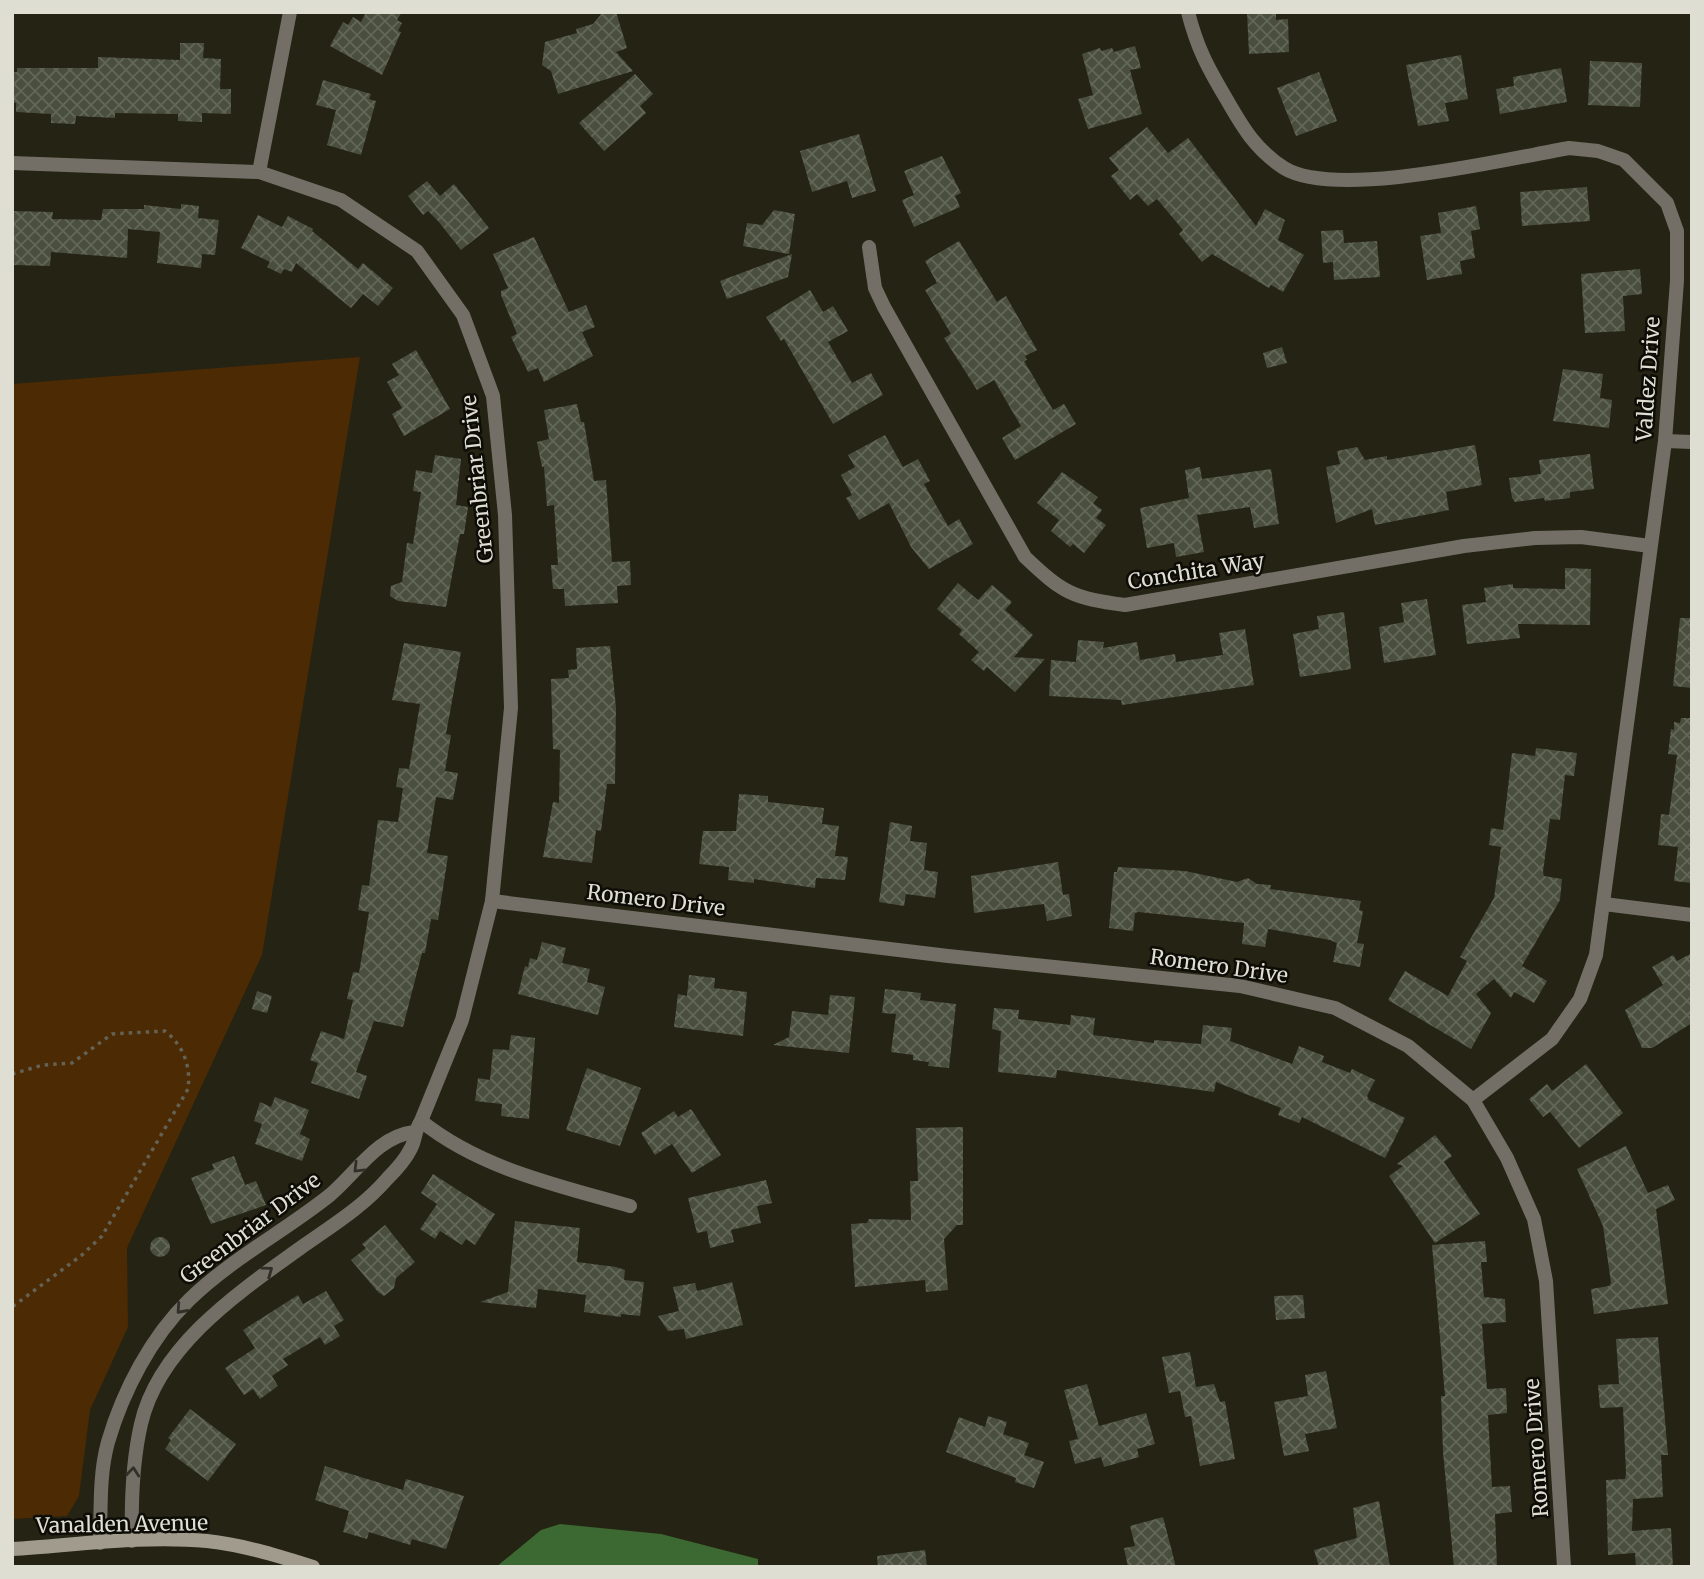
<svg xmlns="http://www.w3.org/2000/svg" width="1704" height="1579" font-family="Merriweather,serif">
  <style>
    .grass { fill: #4b2a04 }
    .water { fill: #3c6832 }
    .building { fill: url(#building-cross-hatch) }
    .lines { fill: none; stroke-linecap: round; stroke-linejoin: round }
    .path { stroke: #646254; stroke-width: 3.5; stroke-dasharray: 3.5 5; stroke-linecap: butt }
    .street { stroke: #736f67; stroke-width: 14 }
    .secondary { stroke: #a19b8e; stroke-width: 14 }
    .oneway { stroke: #312f28 }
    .labels { text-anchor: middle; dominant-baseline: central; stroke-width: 5; stroke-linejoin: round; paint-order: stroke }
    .street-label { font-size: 21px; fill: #dfded3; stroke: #0d0c06 }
  </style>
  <defs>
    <pattern id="building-cross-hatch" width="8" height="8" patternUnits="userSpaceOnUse" patternTransform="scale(1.75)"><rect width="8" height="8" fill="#494e3d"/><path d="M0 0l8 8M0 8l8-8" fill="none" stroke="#636758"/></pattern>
  </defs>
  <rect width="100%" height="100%" fill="#252313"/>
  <polygon class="grass" points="360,357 262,955 127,1248 128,1327 90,1410 79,1496 67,1516 12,1519 12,384"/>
  <polygon class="water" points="560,1524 661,1534 758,1559 758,1567 496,1567 541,1530"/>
  <g class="building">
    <polygon points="366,12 402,12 397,20 402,23 398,31 401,32 382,75 330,46 343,22 348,25 353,17 361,22"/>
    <polygon points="603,12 616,12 627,48 616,52 633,71 558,94 551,71 542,65 545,42 577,33 576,29 593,24"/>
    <polygon points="1247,12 1276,12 1276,20 1288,19 1289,52 1249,54"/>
    <polygon points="180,43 204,43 203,58 221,59 220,89 231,89 231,114 202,113 202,122 178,121 178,114 115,113 115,118 76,116 75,124 51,123 51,114 16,112 16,103 12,102 12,72 17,72 17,68 98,68 98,57 180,60"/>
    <polygon points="1135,46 1141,68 1130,70 1142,114 1088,129 1078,99 1093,95 1082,54 1100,48 1101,51 1112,48 1114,52"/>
    <polygon points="1461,55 1468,99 1445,103 1449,121 1418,126 1406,65"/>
    <polygon points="1590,61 1642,63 1640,107 1588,105"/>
    <polygon points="1561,68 1567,102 1500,114 1496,89 1514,86 1513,77"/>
    <polygon points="1319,72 1337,121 1296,136 1277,88"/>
    <polygon points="635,74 653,94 640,106 646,113 604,151 579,123"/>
    <polygon points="323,80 371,94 369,99 376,101 361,155 327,145 336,110 316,105"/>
    <polygon points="1147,127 1168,153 1188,138 1256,226 1265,209 1285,220 1278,240 1304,255 1283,292 1271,285 1269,288 1212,254 1202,262 1179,234 1183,230 1157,199 1148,206 1137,194 1130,200 1111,176 1119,170 1109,158"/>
    <polygon points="859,134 876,191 852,198 847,181 812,192 800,151"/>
    <polygon points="942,156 961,193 955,196 960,207 914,227 902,200 914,195 904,171"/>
    <polygon points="427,181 440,196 454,184 489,228 461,250 438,221 428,211 423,215 408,196"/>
    <polygon points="1587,187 1590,221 1522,226 1520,192"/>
    <polygon points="181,204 199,206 198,218 219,220 215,255 202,254 201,268 157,263 160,232 128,229 127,258 51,252 50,266 12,265 12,211 53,212 52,219 101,220 103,209 144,209 144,205 181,209"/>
    <polygon points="1476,206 1480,229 1471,231 1475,258 1460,261 1462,274 1427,280 1420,236 1441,233 1438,213"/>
    <polygon points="774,210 795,214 789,254 743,246 747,223 762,225"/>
    <polygon points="258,215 282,227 288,216 313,229 312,231 358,269 363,263 393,288 378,306 363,294 351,308 296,263 292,272 284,269 281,274 267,267 270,262 241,248"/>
    <polygon points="1343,230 1344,243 1377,241 1380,277 1334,280 1333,262 1323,263 1321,231"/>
    <polygon points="534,237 569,312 586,305 595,327 582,332 593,356 544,382 538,368 528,372 511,337 517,334 501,295 501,291 508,288 493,254"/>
    <polygon points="959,241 997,302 1006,296 1037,350 1025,356 1027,360 1024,361 1053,410 1064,404 1076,424 1015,460 1002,438 1021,426 994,380 977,390 944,338 951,334 925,290 937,283 925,261"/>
    <polygon points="792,254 788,277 727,299 720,281"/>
    <polygon points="1640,269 1642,294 1623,296 1625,331 1585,333 1581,274"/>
    <polygon points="810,290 823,312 833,306 848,331 828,342 852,383 871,373 883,395 833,424 784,339 781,341 766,317"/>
    <polygon points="1282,347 1287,363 1267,368 1263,353"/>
    <polygon points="416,350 450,409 404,436 392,414 402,408 387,382 399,375 392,364"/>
    <polygon points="1563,369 1603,374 1600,398 1612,400 1609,428 1553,421"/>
    <polygon points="577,404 581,422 584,422 594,481 606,480 612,562 630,561 631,585 617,586 618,603 565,606 564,589 553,589 551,565 558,565 554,505 547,506 544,467 542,467 537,442 549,439 544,410"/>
    <polygon points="885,435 903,467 918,459 930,481 924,484 948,526 959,519 973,544 929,569 911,547 889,503 859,520 846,498 852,495 841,475 855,467 848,455"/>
    <polygon points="1475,445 1482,485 1446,492 1449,510 1375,525 1372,509 1336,523 1326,467 1340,464 1337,451 1357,447 1365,460 1387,456 1387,460"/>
    <polygon points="1590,454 1594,489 1570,492 1570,498 1545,501 1544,498 1515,502 1512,498 1509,478 1541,474 1539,460"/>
    <polygon points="435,455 461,459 456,505 468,507 464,534 460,534 446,607 398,601 390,596 391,586 402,582 407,543 413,544 421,492 413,491 416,470 432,473"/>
    <polygon points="1200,467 1202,479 1271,469 1279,524 1254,528 1250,507 1197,515 1204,552 1176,557 1174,543 1147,548 1140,508 1189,498 1185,470"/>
    <polygon points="1062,472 1098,497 1093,503 1102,510 1096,518 1106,525 1084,553 1073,544 1070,547 1051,531 1059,520 1037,503"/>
    <polygon points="1565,568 1591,569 1590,625 1518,624 1520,638 1467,644 1462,605 1486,602 1484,588 1513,584 1513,588 1565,589"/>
    <polygon points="958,583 978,600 992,585 1012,602 1005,610 1033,635 1014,657 1045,659 1015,692 987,667 984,671 971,660 979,652 959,634 962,630 937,609"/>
    <polygon points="1427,599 1436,655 1384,663 1379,627 1404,622 1401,603"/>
    <polygon points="1344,612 1351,669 1300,677 1293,634 1319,629 1317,616"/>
    <polygon points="1680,618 1692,618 1692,688 1673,686"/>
    <polygon points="1245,629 1254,685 1122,705 1121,700 1049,696 1051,660 1076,662 1078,640 1104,642 1103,648 1137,642 1140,660 1175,654 1176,662 1223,655 1219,633"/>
    <polygon points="404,643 461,652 446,734 451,735 445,771 458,773 453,800 436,797 427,853 448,856 438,920 431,919 425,953 422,953 403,1027 374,1021 356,1072 367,1076 359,1099 311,1083 318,1063 310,1060 321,1031 344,1039 353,1000 347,999 353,972 359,973 369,912 358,910 362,885 369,886 378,820 398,822 403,788 396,787 399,768 409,769 420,704 392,700"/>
    <polygon points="610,646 616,708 615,784 607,784 601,831 596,830 592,863 543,857 553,802 559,803 560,750 553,749 551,679 569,678 568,670 577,669 576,648"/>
    <polygon points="1681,718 1692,718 1692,883 1674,881 1678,847 1658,845 1661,814 1669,815 1677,755 1668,754 1671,729 1674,730 1674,722 1680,723"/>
    <polygon points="1536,748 1577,753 1574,776 1565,775 1560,820 1550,819 1543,872 1544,876 1562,879 1560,900 1522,966 1547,981 1534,1003 1514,992 1511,998 1494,979 1476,994 1491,1013 1471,1049 1388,1000 1405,971 1448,996 1467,961 1460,957 1494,898 1501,847 1489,845 1491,828 1503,830 1512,753 1535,756"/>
    <polygon points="739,794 768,796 768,802 824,808 822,824 839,826 835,856 848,857 845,880 816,878 815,888 754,879 754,883 728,880 729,867 699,864 703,831 736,831"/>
    <polygon points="890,822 912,826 910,841 927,843 924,870 938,872 935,898 906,894 904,906 879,902"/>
    <polygon points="1058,862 1063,895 1069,894 1072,916 1047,921 1044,904 974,913 971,876"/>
    <polygon points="1118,867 1185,871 1237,882 1248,878 1257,884 1271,885 1270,889 1361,901 1359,910 1363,911 1357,943 1364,944 1360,967 1333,962 1337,943 1330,940 1268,929 1265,947 1242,944 1244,923 1138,912 1135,913 1133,931 1109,928 1114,872 1117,872"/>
    <polygon points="542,942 566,948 562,963 590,969 587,982 605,987 598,1015 518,994 525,966 528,967 530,958 537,960"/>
    <polygon points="1692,953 1692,1023 1652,1048 1642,1048 1625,1010 1663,985 1652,967 1673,955 1677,961"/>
    <polygon points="689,975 715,978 714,988 747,992 743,1036 674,1027 678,994 687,996"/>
    <polygon points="885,989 921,993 920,1000 956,1004 949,1068 928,1066 929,1062 913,1060 913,1055 891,1052 896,1014 882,1013"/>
    <polygon points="257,991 272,996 267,1013 252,1009"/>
    <polygon points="830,995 855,997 849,1053 773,1045 789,1037 792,1011 828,1015"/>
    <polygon points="994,1008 1019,1010 1018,1019 1070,1025 1071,1015 1095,1018 1093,1035 1154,1043 1154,1040 1201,1044 1203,1025 1232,1028 1230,1041 1292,1064 1299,1046 1324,1056 1322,1062 1350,1073 1352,1069 1375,1080 1367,1096 1369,1100 1405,1118 1385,1158 1302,1117 1299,1123 1278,1115 1281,1108 1216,1082 1214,1092 1057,1070 1056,1078 998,1072 1001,1031 992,1029"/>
    <polygon points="511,1035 535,1038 529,1119 501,1116 502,1104 475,1101 478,1078 490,1080 493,1049 509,1050"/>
    <polygon points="1586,1064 1623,1113 1579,1148 1550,1112 1543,1117 1529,1099 1547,1084 1552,1091"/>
    <polygon points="587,1068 641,1088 620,1146 566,1130"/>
    <polygon points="275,1097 309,1110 300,1134 310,1139 302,1161 255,1144 262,1124 254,1121 260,1102 271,1107"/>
    <polygon points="691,1109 721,1155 692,1173 672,1144 655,1155 641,1133 674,1111 678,1117"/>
    <polygon points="963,1127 963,1225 957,1225 944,1239 948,1290 926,1292 925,1280 855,1287 851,1224 867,1223 869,1219 911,1220 910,1181 918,1181 916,1128"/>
    <polygon points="1435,1135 1452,1156 1444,1162 1480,1214 1435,1243 1389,1176 1403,1166 1397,1164"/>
    <polygon points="1626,1146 1648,1193 1668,1185 1675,1200 1656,1209 1668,1304 1594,1314 1591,1289 1609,1286 1611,1283 1603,1226 1577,1169"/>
    <polygon points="234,1156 245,1185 256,1181 266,1205 211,1224 191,1178 214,1169 212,1164"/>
    <polygon points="433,1174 495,1214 475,1245 466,1239 462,1245 440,1231 435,1239 420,1229 437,1204 421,1193"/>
    <polygon points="766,1180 772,1203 757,1206 761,1223 731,1230 734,1242 710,1248 707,1231 697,1233 688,1198"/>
    <polygon points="515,1221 580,1228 577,1262 616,1267 625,1270 624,1280 644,1282 640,1316 621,1314 621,1317 584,1312 586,1295 538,1289 536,1308 480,1302 508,1292"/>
    <polygon points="385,1225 415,1262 396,1278 394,1288 384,1296 378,1292 351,1260 366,1248 362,1244"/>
    <circle cx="160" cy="1247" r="10"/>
    <polygon points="1485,1241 1487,1262 1481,1262 1484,1297 1505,1299 1506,1322 1482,1324 1487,1389 1506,1388 1507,1413 1488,1415 1492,1487 1510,1486 1512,1512 1495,1514 1497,1567 1454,1567 1443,1452 1441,1396 1445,1396 1432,1245"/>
    <polygon points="732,1282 743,1325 686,1339 684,1329 668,1331 658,1316 679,1311 673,1287 695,1283 697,1291"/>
    <polygon points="326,1291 344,1320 334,1326 340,1336 325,1345 320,1337 283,1359 288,1365 272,1376 278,1386 260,1399 253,1389 244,1395 225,1368 255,1348 243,1330 298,1295 303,1304"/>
    <polygon points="1303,1295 1305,1318 1276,1320 1274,1296"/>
    <polygon points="1658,1337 1668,1455 1661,1455 1663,1497 1633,1499 1632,1531 1671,1528 1673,1567 1636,1567 1635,1553 1608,1555 1606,1480 1625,1479 1626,1473 1623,1407 1600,1408 1598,1385 1619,1384 1616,1339"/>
    <polygon points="1190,1352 1196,1387 1214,1384 1220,1402 1225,1401 1235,1459 1200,1466 1191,1416 1185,1417 1180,1391 1169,1393 1162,1357"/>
    <polygon points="1326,1371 1337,1428 1305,1434 1309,1451 1284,1456 1274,1402 1308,1396 1305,1375"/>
    <polygon points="1087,1384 1099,1426 1146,1413 1155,1444 1137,1449 1139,1457 1104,1467 1101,1457 1075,1464 1069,1441 1078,1439 1064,1390"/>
    <polygon points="190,1409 236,1444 208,1481 165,1449 171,1440 168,1438"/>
    <polygon points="988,1416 1007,1422 1003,1434 1029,1443 1024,1455 1044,1462 1034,1488 1015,1482 1016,1478 946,1452 959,1417 985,1427"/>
    <polygon points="325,1466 403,1490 406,1479 464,1496 446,1549 412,1539 410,1545 369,1532 367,1539 343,1532 349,1511 315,1500"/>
    <polygon points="1379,1501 1390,1567 1319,1567 1314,1550 1357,1538 1353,1508"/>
    <polygon points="1163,1517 1176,1567 1128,1567 1124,1548 1135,1546 1130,1526"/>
    <polygon points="925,1550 927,1567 878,1567 877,1556"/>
  </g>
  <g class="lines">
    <path class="path" d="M12,1074L43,1065L72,1063L112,1034L165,1031C184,1046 191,1067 188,1089L102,1236L82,1255L12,1307"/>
    <g class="street">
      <path d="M1188,12C1197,48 1208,68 1227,100C1243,128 1256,150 1284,168C1336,200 1506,159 1569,148L1598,151L1624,160L1667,203L1677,231V281L1665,441L1596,955L1580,999L1552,1039L1473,1100"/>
      <path d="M12,163L259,172L341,200L417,251L463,315L493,396L505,515L511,708L492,901L462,1020L421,1121C414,1131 416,1141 410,1150C405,1160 395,1171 387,1179C362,1208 330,1227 299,1249C239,1292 159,1346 141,1424C132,1463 131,1501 132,1541"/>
      <polyline points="259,172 290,12"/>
      <path d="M869,247L875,288L884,307L1025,557C1063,593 1072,598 1125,605L1464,546L1535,538L1581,537L1650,546"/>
      <polyline points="1665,441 1692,442"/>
      <polyline points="492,901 948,956 1240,986 1335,1008 1408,1046 1473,1100 1507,1158 1534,1219 1546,1281 1564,1567"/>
      <polyline points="1604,904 1692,915"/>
      <path d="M421,1121C481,1169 557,1185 630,1206"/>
      <path d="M100,1543C101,1510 99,1474 108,1442C123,1391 151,1337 189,1300C231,1259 285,1231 330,1195C356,1173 378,1136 414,1132"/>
    </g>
    <path class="secondary" d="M12,1549C76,1545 143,1535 207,1541C244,1545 278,1556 313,1567"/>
  </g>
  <defs><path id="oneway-chevron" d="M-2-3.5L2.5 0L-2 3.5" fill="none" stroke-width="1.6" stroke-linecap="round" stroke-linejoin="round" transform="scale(1.75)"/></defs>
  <g class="oneway">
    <use href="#oneway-chevron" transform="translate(358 1168) rotate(135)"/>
    <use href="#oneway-chevron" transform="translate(268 1271) rotate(-36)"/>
    <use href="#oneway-chevron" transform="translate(181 1309) rotate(132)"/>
    <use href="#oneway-chevron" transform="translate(133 1472) rotate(-84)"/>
  </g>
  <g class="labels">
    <g class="street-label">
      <text transform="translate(1648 379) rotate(-86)">Valdez Drive</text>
      <text transform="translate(477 479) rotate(-96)">Greenbriar Drive</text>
      <text transform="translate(1196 571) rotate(-9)">Conchita Way</text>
      <text transform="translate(656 900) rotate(7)">Romero Drive</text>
      <text transform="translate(1219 966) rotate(8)">Romero Drive</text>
      <text transform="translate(250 1228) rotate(-37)">Greenbriar Drive</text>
      <text transform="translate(1536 1448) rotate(-94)">Romero Drive</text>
      <text transform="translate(122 1524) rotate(-1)">Vanalden Avenue</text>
    </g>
  </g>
  <rect width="1704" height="1579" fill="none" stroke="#dfded3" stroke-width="28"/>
</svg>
